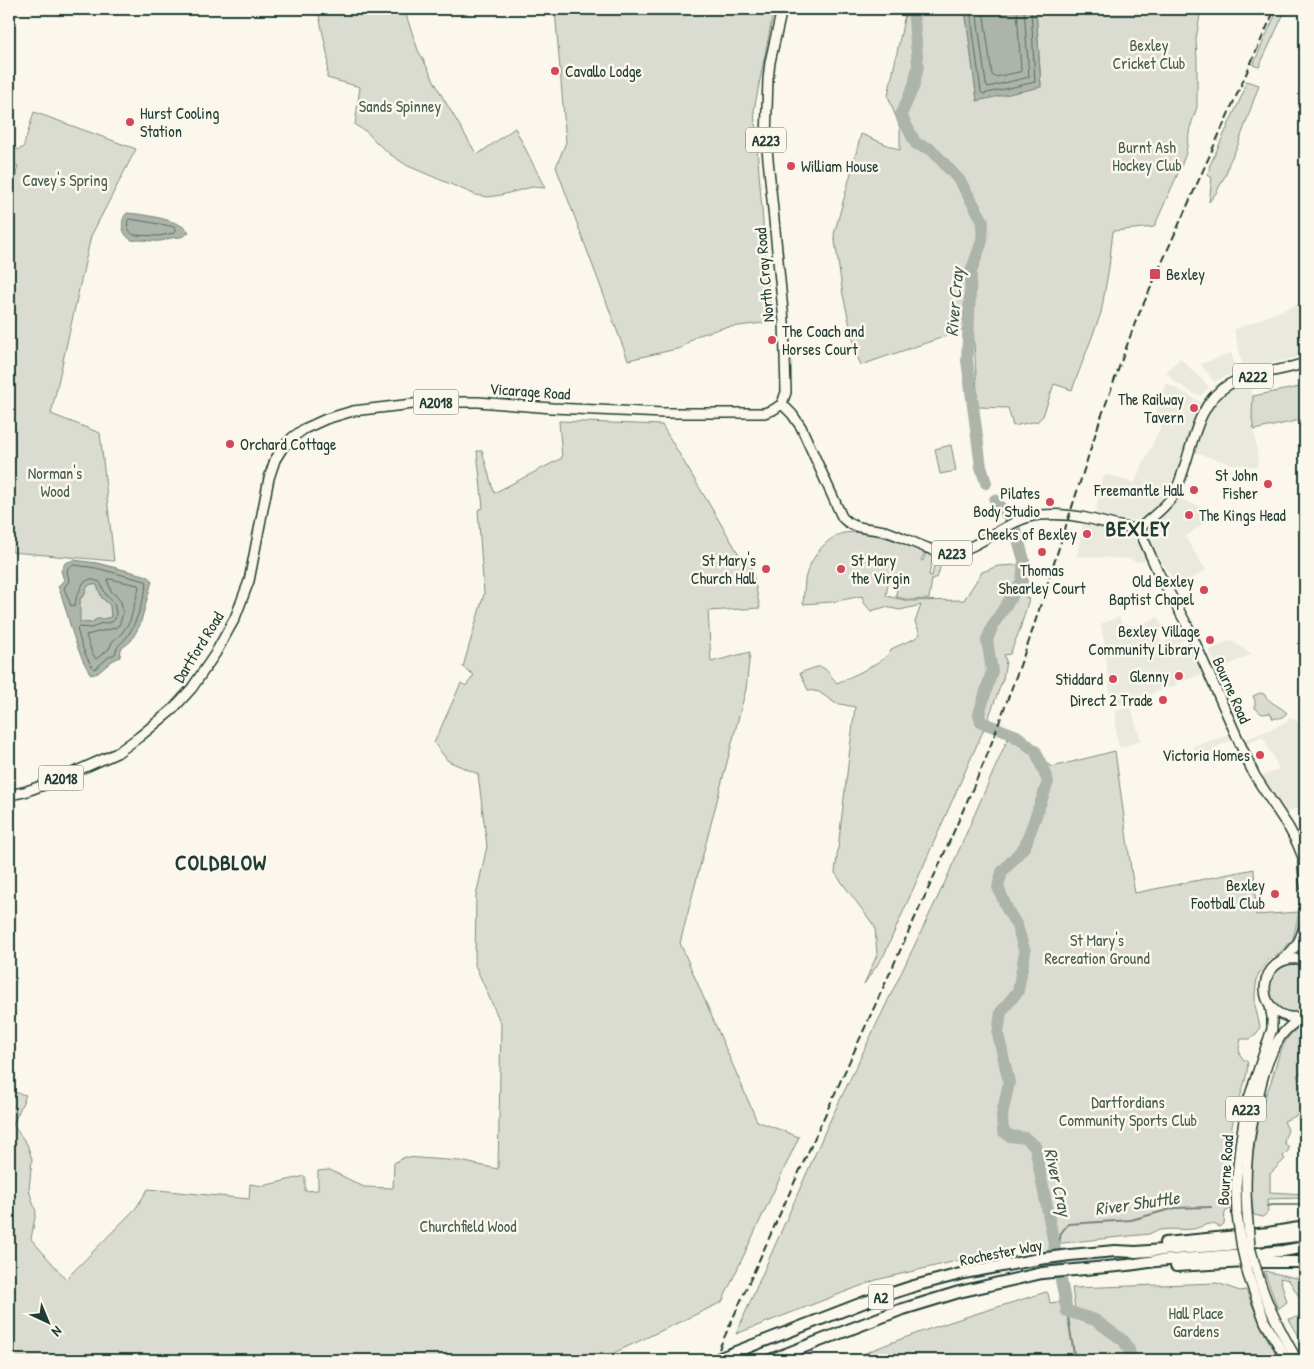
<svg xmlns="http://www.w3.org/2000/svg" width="1314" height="1369" font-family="'Patrick Hand',sans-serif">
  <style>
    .built { fill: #eae9de }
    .green { fill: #dbdcd1; stroke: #7d8c82 }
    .water { fill: #adb4aa; stroke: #74847b; fill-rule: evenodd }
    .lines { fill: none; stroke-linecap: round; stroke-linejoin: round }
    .shore { stroke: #586d63; stroke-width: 1 }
    .stream { stroke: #74847b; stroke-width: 2 }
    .river { stroke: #adb4aa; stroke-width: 12 }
    .major-casing { stroke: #1f3d34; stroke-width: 12 }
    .highway-casing { stroke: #1f3d34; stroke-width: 14 }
    .major { stroke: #fbf7ec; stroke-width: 9 }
    .highway { stroke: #fbf7ec; stroke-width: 10 }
    .rail { stroke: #1f3d34; stroke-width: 2; stroke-dasharray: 8 4; stroke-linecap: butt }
    .major-bridge-casing { stroke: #1f3d34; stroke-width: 12; stroke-linecap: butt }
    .major-bridge { stroke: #fbf7ec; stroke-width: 9 }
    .poi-dot { fill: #d1495b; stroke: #fbf7ec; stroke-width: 2 }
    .labels { text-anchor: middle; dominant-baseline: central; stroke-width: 5; stroke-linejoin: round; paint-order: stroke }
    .shield { fill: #fbf7ec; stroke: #61756b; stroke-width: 1 }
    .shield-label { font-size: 15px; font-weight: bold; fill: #1f3d34 }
    .park-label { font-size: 16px; fill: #455d53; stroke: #fbf7ec }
    .poi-label { font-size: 16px; fill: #1f3d34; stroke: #fbf7ec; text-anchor: end }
    .street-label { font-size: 16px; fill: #1f3d34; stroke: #fbf7ec }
    .water-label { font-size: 18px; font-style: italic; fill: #425b52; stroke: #fbf7ec }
    .district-label { font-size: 21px; font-weight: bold; letter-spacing: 1px; fill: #1f3d34; stroke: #fbf7ec }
  </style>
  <rect width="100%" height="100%" fill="#fbf7ec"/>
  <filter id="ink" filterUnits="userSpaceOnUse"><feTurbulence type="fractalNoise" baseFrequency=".02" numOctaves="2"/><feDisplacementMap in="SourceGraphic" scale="10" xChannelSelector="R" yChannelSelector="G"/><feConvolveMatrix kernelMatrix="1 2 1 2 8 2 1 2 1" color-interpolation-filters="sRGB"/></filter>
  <g filter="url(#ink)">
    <g class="built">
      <polygon points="1305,301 1305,355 1295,358 1244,370 1234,330"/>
      <polygon points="1231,353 1237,371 1214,382 1201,364"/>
      <polygon points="1180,358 1209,387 1200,396 1197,394 1196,395 1174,381 1166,372"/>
      <polygon points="1250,381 1253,396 1252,418 1258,459 1257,467 1231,464 1193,452 1203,418 1216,399 1226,391 1236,385"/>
      <polygon points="1166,383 1203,403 1169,490 1162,500 1163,501 1151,513 1135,521 1134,520 1119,521 1095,516 1101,482 1104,476 1109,475 1134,483 1162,424 1158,423 1157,403"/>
      <polygon points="1176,497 1201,507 1211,518 1185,537 1206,570 1178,587 1150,543 1145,534 1145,531 1154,521 1161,517 1160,515"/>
      <polygon points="1083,524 1109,529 1134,537 1139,541 1147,561 1137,562 1129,559 1077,556"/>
      <polygon points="1119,617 1126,631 1158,617 1163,628 1156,631 1162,643 1183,635 1185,639 1178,643 1180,648 1188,645 1197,659 1203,674 1180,682 1179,681 1176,682 1177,685 1114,706 1111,705 1104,640 1101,624"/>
      <polygon points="1230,640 1252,654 1218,670 1209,651"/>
      <polygon points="1131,707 1141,741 1120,748 1117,741 1115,711"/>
      <polygon points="1290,717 1305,726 1305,806 1286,812 1262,776 1279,769 1263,737 1246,744 1244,740 1287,722"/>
      <polygon points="1230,735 1232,740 1212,749 1214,753 1206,756 1206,759 1199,761 1193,746"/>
    </g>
    <g class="green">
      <polygon points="307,9 404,9 418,50 442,96 477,155 515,128 545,188 532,187 501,195 488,197 476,195 408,166 391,155 377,143 367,132 355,125 360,87 327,78 328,58 319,15"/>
      <polygon points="555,9 774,9 754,110 771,322 722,328 696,336 681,348 628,360 556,167 566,142"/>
      <polygon points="906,9 965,9 977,100 1041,86 1036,9 1201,9 1196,39 1197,61 1197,107 1190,128 1186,153 1180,169 1154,227 1113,231 1109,267 1101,313 1072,390 1054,384 1043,416 1038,421 1013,426 1008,408 978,407 973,327 861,365 857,356 843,295 834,234 848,184 861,134 900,150 900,128 888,96"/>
      <polygon points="1278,9 1286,9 1259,67 1253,65"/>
      <polygon points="1246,81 1259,85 1238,145 1229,163 1226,174 1216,193 1209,202 1212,178 1207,175 1210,168 1209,167 1244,91"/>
      <polygon points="34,112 136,149 91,236 51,414 100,433 114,561 12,552 9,520 9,188 12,189 18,166 13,163 9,157 15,150 23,148"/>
      <polygon points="1305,386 1305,419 1254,430 1252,418 1253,396"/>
      <polygon points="559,421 662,425 743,561 750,559 760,608 708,611 711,662 750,652 746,689 680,943 757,1121 799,1137 722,1302 599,1360 9,1360 9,1091 26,1095 13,1125 27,1144 32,1159 29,1190 36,1212 31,1239 66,1279 136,1208 148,1189 249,1199 250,1184 263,1186 305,1176 305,1191 318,1190 318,1171 330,1170 364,1187 393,1188 394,1163 405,1157 460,1161 498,1169 501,1024 475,965 476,896 487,846 478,774 448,761 434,743 461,683 466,686 474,675 463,667 484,594 478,510 483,508 477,451 482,451 494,493 562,458"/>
      <polygon points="951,445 956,471 940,474 935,449"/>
      <path d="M855,532L872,535L873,534L901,542L903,544L904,543L910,547L916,548L925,552L921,560L923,561L926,553L933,557L929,575L932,576L936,558L942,560L938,575L937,577L932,579L929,599L910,600L896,597L898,575L889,578L886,596L909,601L964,600L982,572L998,566L1018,565H1020V578L1014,587L1020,593L1029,599L1020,629L1010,654L1004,655L1006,661L1003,679L987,722L884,955L864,984L877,955L875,927L835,873L855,707L835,703L819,692L808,690L800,673C825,664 820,663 837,683L861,672L885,658L893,648L914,639L920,634L915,622L921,605L900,610L885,607L871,611L864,603L862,596L832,602L803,604C804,596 804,588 805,580C808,562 825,537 844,533C847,532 851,533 855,532Z"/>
      <polygon points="91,584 97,585 102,598 110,605 111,617 102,620 97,619 91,623 79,622 80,598 84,596 87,587"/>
      <path d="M1260,693L1264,694C1269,703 1280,706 1287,713C1282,718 1279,719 1272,718V716L1270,713L1262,714L1255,708V701L1253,696Z"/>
      <path d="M1008,738L1052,767L1115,751L1132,876L1135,893L1254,869L1256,915L1299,912L1293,939L1282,951L1269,960L1262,968L1257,978L1255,994V1005L1260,1027L1256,1035L1249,1039H1241L1239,1048L1240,1055L1244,1060L1247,1061C1251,1070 1237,1104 1234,1116C1227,1146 1229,1178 1230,1209L1225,1212L1224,1224L1220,1227C1218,1226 1215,1225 1213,1224C1206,1223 1200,1228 1193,1229C1178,1231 1163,1226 1149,1234L1053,1244L1051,1249L1043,1252L1019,1250L1015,1247L876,1280L736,1334L827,1127L945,882Z"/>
      <path d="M1291,964H1299L1305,966V1010C1275,1026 1249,975 1291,964Z"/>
      <path d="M1305,1024V1040L1299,1044L1305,1054V1072L1297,1075L1301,1088L1305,1087V1129L1301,1127L1298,1115L1284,1121L1288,1130L1284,1140L1286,1146L1289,1147L1288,1151L1283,1156L1285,1159L1270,1174V1192L1305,1194V1198L1267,1199L1268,1212L1263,1217L1254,1215C1247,1186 1254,1140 1261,1111C1263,1101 1267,1092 1271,1082C1275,1069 1278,1054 1285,1042C1290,1034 1297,1028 1305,1024Z"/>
      <polygon points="1264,1271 1305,1280 1305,1307 1289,1280 1280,1278 1287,1302 1278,1309"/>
      <path d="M1217,1283L1240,1291L1246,1290L1263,1331L1280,1360H849C912,1332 979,1313 1046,1292L1048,1293L1050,1303L1057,1302L1075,1309L1072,1288Z"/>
      <polygon points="1305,1315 1305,1347 1289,1319"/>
    </g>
    <g class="water">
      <polygon points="965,9 1036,9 1041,87 977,101"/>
      <path d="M127,213C143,214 181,220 189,232C183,238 179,237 171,238C167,239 163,241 160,241C153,242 146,240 140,240C136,240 135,241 132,240C122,236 119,220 127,213Z"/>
      <path d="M74,560L97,563L148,576L152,581L140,625L131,641L121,649L120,657L112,661L98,673L91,675C88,669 84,664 82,658C71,635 67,609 58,586L64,580L61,571L65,563ZM91,584L97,585L102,598L110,605L111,617L102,619H97L91,623L80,622V598L84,596L87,587Z"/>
    </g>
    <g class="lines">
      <g class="shore">
        <polyline points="970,9 981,92 983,94 1035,82 1031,9"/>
        <polyline points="976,9 986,84 988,87 1029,77 1024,9"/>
        <polyline points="983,9 992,75 995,77 1019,72 1021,71 1017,9"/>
        <path d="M130,219L171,226L175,228V231L174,233L159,236L134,235C129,232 126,226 128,220Z"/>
        <path d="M74,565L96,568L145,581L147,582C145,596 136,624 128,635C123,644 118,642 115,654L109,657L95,669C87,663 79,639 77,628L79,627L92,628L99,624L112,622L115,619L116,613L114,603L106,595L100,582L90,579L83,583C79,593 76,595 75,605L71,606L64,588L69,581L67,570L69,567Z"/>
        <polygon points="108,579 110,579 138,585 139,588 130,621 122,633 112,642 109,649 96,659 92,653 86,635 115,628 119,625 121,620 123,613 121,602 118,598 111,591 108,582"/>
      </g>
      <g class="stream">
        <polyline points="1267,1206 1271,1205 1305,1205"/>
        <polyline points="1057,1253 1061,1233 1068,1224 1131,1220 1175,1208 1211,1207"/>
        <polyline points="1067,1311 1075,1360"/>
      </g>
      <g class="river">
        <polyline points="913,9 918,66 914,85 901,115 916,144 931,149 960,181 983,221 982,241 971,272 967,360 981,467 986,483"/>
        <polyline points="995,500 1009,517"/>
        <polyline points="1015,529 1024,560 1022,581 993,625 987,640 992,671 979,714 981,722 1017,736 1036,752 1048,782 1025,846 1002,872 998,887 1007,909 1017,926 1025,952 1018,991 1001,1012 998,1034 1009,1082 1002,1115 1003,1131 1010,1136 1025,1138 1035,1146 1067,1311 1095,1320 1124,1341 1129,1350 1131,1360"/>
      </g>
      <g class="major-casing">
        <g id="major">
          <path d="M782,404L792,414L801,427L842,517C854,531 871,527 888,532C904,537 926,550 942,552C975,557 1005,517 1041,515C1055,514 1072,515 1086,518C1104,522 1121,528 1139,529C1150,518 1166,508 1174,494C1192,460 1192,406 1228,385C1251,372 1280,372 1305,363"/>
          <polyline points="782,404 786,392 784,321 766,139 768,79 770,62 782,9"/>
          <polyline points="1139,529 1157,570 1188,627 1250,766 1255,776 1289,828 1297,843 1305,862"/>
          <polyline points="9,795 24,792 52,782 117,753 139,737 172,710 192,688 215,654 235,618 249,581 269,478 275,460 283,447 293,437 304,429 326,419 353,411 430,402 478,402 552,408 664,413 764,413 773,410 782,404"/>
          <polyline points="1303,859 1303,867 1305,886"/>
          <path d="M1283,959C1297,947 1302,939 1305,920"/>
          <path d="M1301,1017C1250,1023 1255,948 1305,960"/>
          <path d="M1247,1212C1244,1169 1248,1135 1259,1093C1263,1075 1269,1055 1279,1039C1284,1030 1293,1024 1301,1017"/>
          <polyline points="1237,1215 1236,1187 1240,1146 1246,1107 1272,1029 1272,1017 1270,1006"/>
          <path d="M1257,1272C1266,1304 1281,1332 1297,1360"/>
          <polyline points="1248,1275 1265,1322 1287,1360"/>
        </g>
      </g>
      <g class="highway-casing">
        <g id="highway">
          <polyline points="1165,1243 1268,1233 1305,1227"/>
          <polyline points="1176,1266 1246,1262 1305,1262"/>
          <polyline points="715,1360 865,1302 914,1286 964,1273 1039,1259 1070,1255 1115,1251 1136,1252 1228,1245 1305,1235"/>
          <polyline points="770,1360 900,1310 959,1292 1042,1273 1128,1265 1156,1261 1283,1251 1305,1247"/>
        </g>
      </g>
      <use href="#major" class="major"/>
      <use href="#highway" class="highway"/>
      <polyline class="rail" points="714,1360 779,1216 940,863 986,758 1029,641 1099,423 1135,323 1275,9"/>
      <g class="major-bridge-casing">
        <g id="major-bridge">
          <polyline points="1247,1212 1250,1247 1257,1272"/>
          <polyline points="1237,1215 1242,1249 1248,1275"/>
        </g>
      </g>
      <use href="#major-bridge" class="major-bridge"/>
    </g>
  </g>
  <g class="poi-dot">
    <circle cx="555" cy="71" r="5"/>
    <circle cx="130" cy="122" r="5"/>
    <circle cx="791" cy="166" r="5"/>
    <rect x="1149" y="268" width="12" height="12" rx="2.5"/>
    <circle cx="772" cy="340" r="5"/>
    <circle cx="1194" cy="408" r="5"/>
    <circle cx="230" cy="444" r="5"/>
    <circle cx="1268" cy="484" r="5"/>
    <circle cx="1194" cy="490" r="5"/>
    <circle cx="1050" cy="502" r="5"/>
    <circle cx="1189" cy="515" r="5"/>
    <circle cx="1087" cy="534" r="5"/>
    <circle cx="1042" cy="552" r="5"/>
    <circle cx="766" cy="569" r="5"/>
    <circle cx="841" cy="569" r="5"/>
    <circle cx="1204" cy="590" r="5"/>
    <circle cx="1210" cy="640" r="5"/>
    <circle cx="1179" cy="676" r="5"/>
    <circle cx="1113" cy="679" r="5"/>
    <circle cx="1163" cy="700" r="5"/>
    <circle cx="1260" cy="755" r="5"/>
    <circle cx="1275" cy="894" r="5"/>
  </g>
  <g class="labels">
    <g class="shield">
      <rect x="746" y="127.5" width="40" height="25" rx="4"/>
      <rect x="1233" y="363.5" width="40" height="25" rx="4"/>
      <rect x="413.5" y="389.5" width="45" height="25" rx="4"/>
      <rect x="932" y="540.5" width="40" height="25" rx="4"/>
      <rect x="38.5" y="765.5" width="45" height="25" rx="4"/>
      <rect x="1226" y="1096.5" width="40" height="25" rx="4"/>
      <rect x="868.5" y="1284.5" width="25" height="25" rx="4"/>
    </g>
    <g class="shield-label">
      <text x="766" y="140">A223</text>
      <text x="1253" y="376">A222</text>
      <text x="436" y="402">A2018</text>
      <text x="952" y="553">A223</text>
      <text x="61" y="778">A2018</text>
      <text x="1246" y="1109">A223</text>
      <text x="881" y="1297">A2</text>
    </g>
    <g class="park-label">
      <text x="1149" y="45">Bexley<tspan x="1149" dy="18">Cricket Club</tspan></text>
      <text x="400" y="106">Sands Spinney</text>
      <text x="1147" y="147">Burnt Ash<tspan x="1147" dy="18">Hockey Club</tspan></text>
      <text x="65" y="180">Cavey's Spring</text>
      <text x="55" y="473">Norman's<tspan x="55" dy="18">Wood</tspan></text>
      <text x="1097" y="940">St Mary's<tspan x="1097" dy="18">Recreation Ground</tspan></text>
      <text x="1128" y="1102">Dartfordians<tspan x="1128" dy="18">Community Sports Club</tspan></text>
      <text x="468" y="1226">Churchfield Wood</text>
      <text x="1196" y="1313">Hall Place<tspan x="1196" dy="18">Gardens</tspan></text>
    </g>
    <g class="poi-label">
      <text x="565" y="71" text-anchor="start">Cavallo Lodge</text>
      <text x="140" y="113" text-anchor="start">Hurst Cooling<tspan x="140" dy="18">Station</tspan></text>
      <text x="801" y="166" text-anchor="start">William House</text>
      <text x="1166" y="274" text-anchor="start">Bexley</text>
      <text x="782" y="331" text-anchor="start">The Coach and<tspan x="782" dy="18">Horses Court</tspan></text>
      <text x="1184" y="399">The Railway<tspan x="1184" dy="18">Tavern</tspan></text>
      <text x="240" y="444" text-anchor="start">Orchard Cottage</text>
      <text x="1258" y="475">St John<tspan x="1258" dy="18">Fisher</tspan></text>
      <text x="1184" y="490">Freemantle Hall</text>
      <text x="1040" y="493">Pilates<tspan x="1040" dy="18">Body Studio</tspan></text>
      <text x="1199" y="515" text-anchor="start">The Kings Head</text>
      <text x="1077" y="534">Cheeks of Bexley</text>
      <text x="756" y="560">St Mary's<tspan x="756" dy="18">Church Hall</tspan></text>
      <text x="851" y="560" text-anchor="start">St Mary<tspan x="851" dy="18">the Virgin</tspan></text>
      <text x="1042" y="570" text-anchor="middle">Thomas<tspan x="1042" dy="18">Shearley Court</tspan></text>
      <text x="1194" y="581">Old Bexley<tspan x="1194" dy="18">Baptist Chapel</tspan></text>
      <text x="1200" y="631">Bexley Village<tspan x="1200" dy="18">Community Library</tspan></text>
      <text x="1169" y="676">Glenny</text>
      <text x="1103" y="679">Stiddard</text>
      <text x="1153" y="700">Direct 2 Trade</text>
      <text x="1250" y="755">Victoria Homes</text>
      <text x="1265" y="885">Bexley<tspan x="1265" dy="18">Football Club</tspan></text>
    </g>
    <g class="street-label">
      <text transform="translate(764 275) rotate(-95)">North Cray Road</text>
      <text transform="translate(530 391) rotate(4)">Vicarage Road</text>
      <text transform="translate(198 647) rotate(-58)">Dartford Road</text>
      <text transform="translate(1232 690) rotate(66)">Bourne Road</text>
      <text transform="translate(1225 1170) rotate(-86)">Bourne Road</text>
      <text transform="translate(1001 1252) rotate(-11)">Rochester Way</text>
    </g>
    <g class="water-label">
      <text transform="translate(954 302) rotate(-85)">River Cray</text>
      <text transform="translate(1058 1182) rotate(77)">River Cray</text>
      <text transform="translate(1137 1203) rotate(-8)">River Shuttle</text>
    </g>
    <g class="district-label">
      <text x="1138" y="528">BEXLEY</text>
      <text x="221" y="862">COLDBLOW</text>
    </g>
  </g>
  <rect width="1314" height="1369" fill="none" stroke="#fbf7ec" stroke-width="30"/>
  <rect x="15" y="15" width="1284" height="1339" fill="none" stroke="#1f3d34" stroke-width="2" filter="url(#ink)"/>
  <g transform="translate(48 1322) rotate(136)" stroke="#fbf7ec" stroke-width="4" paint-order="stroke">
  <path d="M0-4L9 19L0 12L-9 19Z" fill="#1f3d34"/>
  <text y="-8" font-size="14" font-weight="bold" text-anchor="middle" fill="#1f3d34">N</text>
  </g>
</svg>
